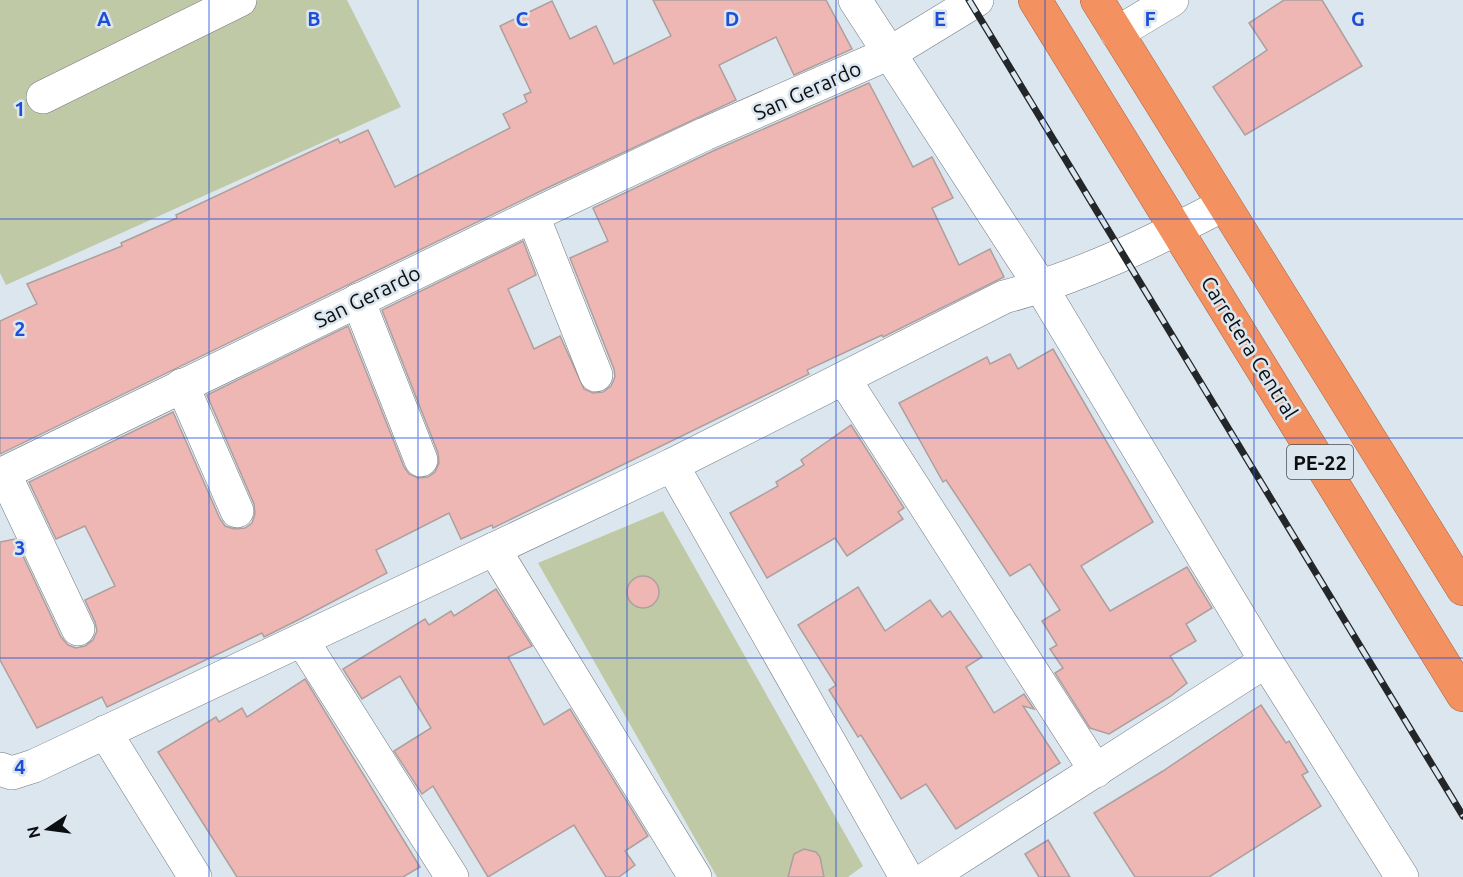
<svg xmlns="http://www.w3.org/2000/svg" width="1463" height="877" font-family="Ubuntu,sans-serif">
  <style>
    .green { fill: #c0c9a5 }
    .building { fill: #efb7b3; stroke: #ad9f9e; stroke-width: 1.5 }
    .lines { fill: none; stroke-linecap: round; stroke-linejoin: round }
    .minor-casing { stroke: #717a82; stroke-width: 34 }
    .highway-casing { stroke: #a36445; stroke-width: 34 }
    .minor { stroke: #fff; stroke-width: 33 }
    .highway { stroke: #f49161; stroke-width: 33 }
    .rail-casing { stroke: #23272a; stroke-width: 7 }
    .rail { stroke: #dce6ee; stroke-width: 4.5; stroke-dasharray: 14; stroke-linecap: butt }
    .grid { fill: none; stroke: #1d4ed8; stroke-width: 1.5; stroke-opacity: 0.55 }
    .labels { text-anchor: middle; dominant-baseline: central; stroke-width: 5; stroke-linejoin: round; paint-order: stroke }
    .shield { fill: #dce6ee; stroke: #4a5054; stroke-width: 1.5 }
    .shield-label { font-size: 20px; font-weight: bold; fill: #0c0f12 }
    .street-label { font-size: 21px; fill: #0c0f12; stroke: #dce6ee }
    .grid-label { font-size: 20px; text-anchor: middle; font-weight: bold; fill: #1d4ed8; stroke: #dce6ee; stroke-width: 5; stroke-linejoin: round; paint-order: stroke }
  </style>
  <rect width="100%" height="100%" fill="#dce6ee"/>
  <g class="green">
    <polygon points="0,0 347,0 401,107 6,285 0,273"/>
    <polygon points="663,511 863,866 848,877 717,877 538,563"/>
  </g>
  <g class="building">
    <polygon points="653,0 826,0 852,49 794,75 776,37 719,65 736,100 545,189 0,454 0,321 37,304 27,284 122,246 121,243 177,218 176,215 284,164 338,139 340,143 368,130 395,187 510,128 503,114 527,102 524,95 531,92 500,26 552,1 570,39 596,26 614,64 671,36"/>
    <polygon points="1284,0 1322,0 1362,66 1245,135 1213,87 1267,50 1249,23"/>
    <polygon points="869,83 913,167 932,157 953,198 932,208 959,265 990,249 1004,277 883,337 882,335 807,370 809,374 493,528 492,525 461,539 449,513 376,550 387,573 296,621 264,637 262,633 107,707 102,697 37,728 0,660 0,542 15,539 61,637 68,645 76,648 85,646 93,640 97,631 95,622 85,600 115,586 85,526 56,539 29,482 173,412 220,519 225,526 234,529 245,528 252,523 255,514 254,504 207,395 348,326 404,467 409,474 418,478 428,477 435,472 439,463 438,453 382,310 523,241 536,275 508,289 534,349 560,336 584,389 593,393 603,392 611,386 615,377 614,369 570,258 608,241 593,208 713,151"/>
    <polygon points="1053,349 1153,522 1081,566 1110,611 1187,567 1212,608 1186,624 1196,641 1170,656 1187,683 1171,696 1109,734 1090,728 1055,673 1063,668 1050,649 1057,645 1042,621 1060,610 1030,564 1010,576 946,480 943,482 899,403 987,357 990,364 1010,354 1018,369"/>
    <polygon points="851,425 904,508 898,512 903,519 847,556 835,538 767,578 730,513 778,486 776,482 804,465 801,460"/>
    <circle cx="643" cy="592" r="16"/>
    <polygon points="858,587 885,631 930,600 942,617 950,611 982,657 966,667 994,713 1024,694 1034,709 1023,706 1060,763 956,829 926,784 901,799 861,735 858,737 829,690 836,685 798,625"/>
    <polygon points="496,589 532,646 508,657 544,725 570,709 648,836 625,851 635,865 619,877 606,877 574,825 488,877 433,786 422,794 394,751 431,728 400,676 362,699 343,669 425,619 429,625 451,611 454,616"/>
    <polygon points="305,679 420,867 403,877 237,877 158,752 216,717 219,722 242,708 247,717"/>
    <polygon points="1261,705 1286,743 1289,741 1308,772 1302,775 1321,806 1209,877 1135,877 1094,813 1163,771"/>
    <polygon points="1048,840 1070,877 1039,877 1025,854"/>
    <polygon points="804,849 816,852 820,857 824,877 788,877 794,854"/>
  </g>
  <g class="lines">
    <g class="minor-casing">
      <g id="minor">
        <polyline points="855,0 1041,287 1266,661 1402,877"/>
        <polyline points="1117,33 1172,0"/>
        <polyline points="43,97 240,0"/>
        <polyline points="533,216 596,375"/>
        <polyline points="358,300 421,460"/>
        <polyline points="844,379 1096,771"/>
        <polyline points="182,385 237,511"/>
        <polyline points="672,465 906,877"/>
        <polyline points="4,473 78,629"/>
        <polyline points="0,475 553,206 705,134 890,53 977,0"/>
        <polyline points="494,549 695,877"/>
        <polyline points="302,640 452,877"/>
        <polyline points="105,732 195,877"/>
        <path d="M0,769L12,773L34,766L672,465L1004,297C1081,277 1153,242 1223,205"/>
        <polyline points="929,877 1266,661"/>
      </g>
    </g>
    <g class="highway-casing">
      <g id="highway">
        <polyline points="1035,0 1463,695"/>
        <polyline points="1097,0 1463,589"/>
      </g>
    </g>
    <use href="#minor" class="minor"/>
    <use href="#highway" class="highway"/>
    <g class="rail-casing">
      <polyline id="rail" points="969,0 1463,816"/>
    </g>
    <use href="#rail" class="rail"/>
  </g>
  <path class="grid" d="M209,0V877M418,0V877M627,0V877M836,0V877M1045,0V877M1254,0V877M0,219H1463M0,438H1463M0,658H1463"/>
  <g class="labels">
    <rect class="shield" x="1287" y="445" width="66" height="34" rx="4.5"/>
    <g class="shield-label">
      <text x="1320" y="462">PE-22</text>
    </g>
    <g class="street-label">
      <text transform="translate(807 90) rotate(-24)">San Gerardo</text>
      <text transform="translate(367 296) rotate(-26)">San Gerardo</text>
      <text transform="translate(1250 347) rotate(58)">Carretera Central</text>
    </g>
  </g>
  <g class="grid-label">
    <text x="104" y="26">A</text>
    <text x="314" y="26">B</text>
    <text x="522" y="26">C</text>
    <text x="732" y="26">D</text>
    <text x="940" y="26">E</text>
    <text x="1150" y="26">F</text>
    <text x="1358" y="26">G</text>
    <text x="20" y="116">1</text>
    <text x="20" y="336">2</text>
    <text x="20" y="555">3</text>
    <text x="20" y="774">4</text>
  </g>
  <g transform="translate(48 829) rotate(257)" stroke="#dce6ee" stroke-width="4.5" paint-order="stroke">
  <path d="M0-4.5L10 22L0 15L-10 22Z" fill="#0c0f12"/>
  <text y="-9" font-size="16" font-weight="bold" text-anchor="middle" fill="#0c0f12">N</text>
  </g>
</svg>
